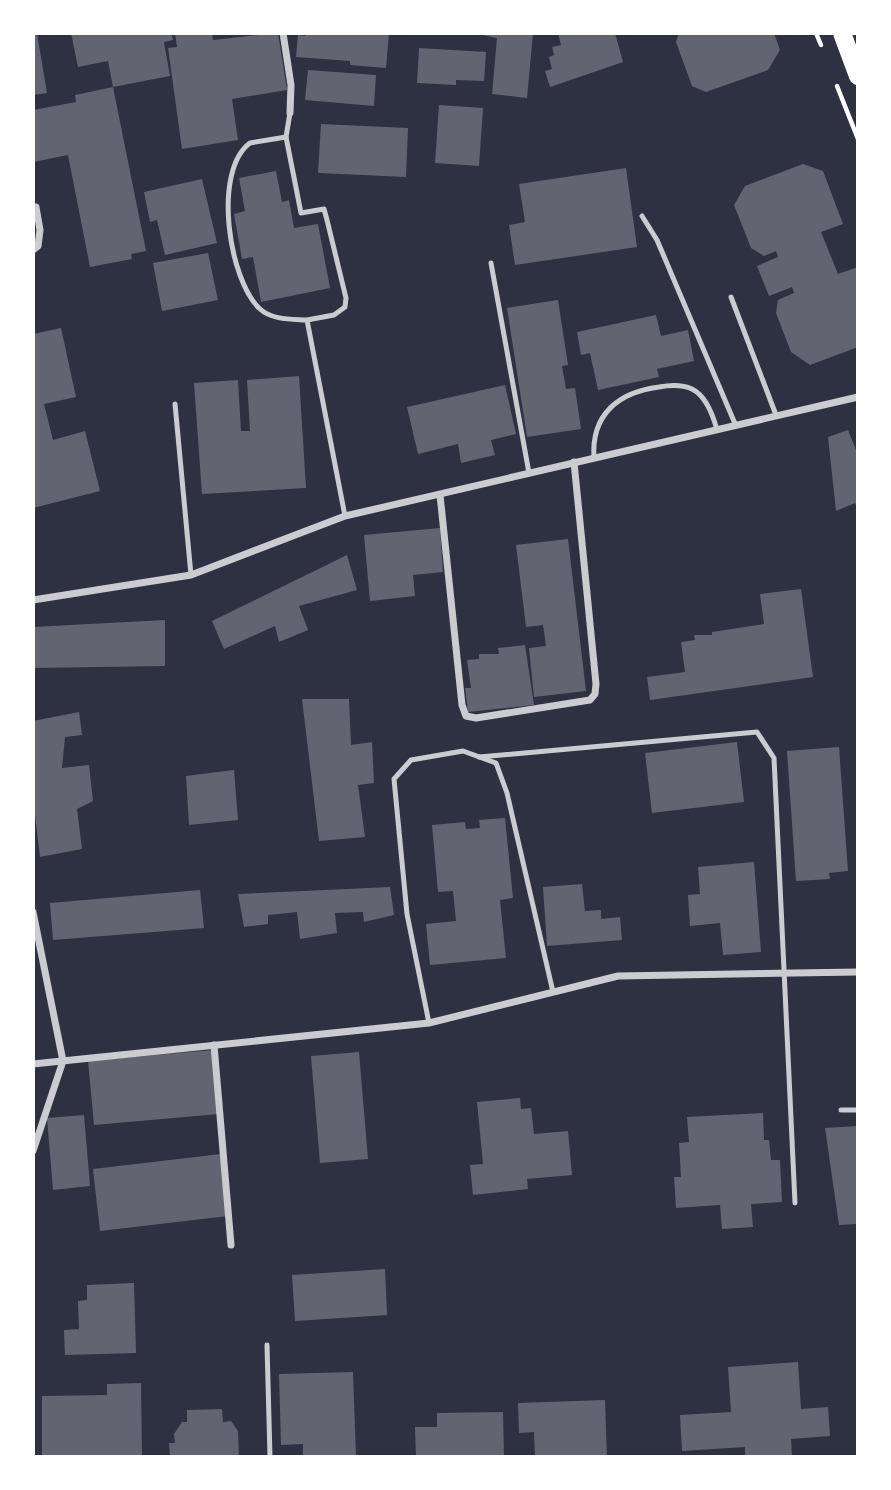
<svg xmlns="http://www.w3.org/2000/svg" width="891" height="1490" font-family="Jost,sans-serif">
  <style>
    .building { fill: #626471 }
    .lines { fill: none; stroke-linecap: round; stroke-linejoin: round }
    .path { stroke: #fff; stroke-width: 4.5 }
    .service { stroke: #caccd0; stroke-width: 5 }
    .minor { stroke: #caccd0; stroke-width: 7 }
    .primary { stroke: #fff; stroke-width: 18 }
    .tram { stroke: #abadb3; stroke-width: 2 }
  </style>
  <rect width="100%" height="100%" fill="#2d3142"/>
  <g class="building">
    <polygon points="33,33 37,33 47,93 33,95"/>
    <polygon points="71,33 171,33 173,40 164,42 170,76 113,87 108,61 78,67"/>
    <polygon points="175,33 212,33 213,40 278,33 287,90 232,99 238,140 182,149 168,48 177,47"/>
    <polygon points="306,33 389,33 386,68 350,65 350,61 296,57 298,35 306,36"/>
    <polygon points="474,33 533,33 527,98 492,94 497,38"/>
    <polygon points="558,33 615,33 623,62 550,87 545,71 552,69 549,57 554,55 552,47 561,45"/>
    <polygon points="679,33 774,33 780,50 768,70 706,92 692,86 676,42"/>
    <polygon points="419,48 486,52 484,81 456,80 456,85 417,83"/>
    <polygon points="308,70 376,75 374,106 305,100"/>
    <polygon points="113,87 146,251 131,254 132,259 90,267 68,155 33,162 33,110 76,102 75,95"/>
    <polygon points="439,105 483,108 479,166 435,163"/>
    <polygon points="321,124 408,128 406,177 318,173"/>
    <polygon points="803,164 823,171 843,224 821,232 838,274 858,267 858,347 810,365 791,352 776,313 778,300 794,293 792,287 769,296 757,266 778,257 776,251 764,256 751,248 734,205 745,186"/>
    <polygon points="626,168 637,247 515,265 509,225 525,222 519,184"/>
    <polygon points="276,171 282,202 289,200 294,228 318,224 330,288 261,302 253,257 242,259 234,214 245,211 239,178"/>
    <polygon points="202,179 217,243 165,255 157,220 150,222 144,192"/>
    <polygon points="208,253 218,300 162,311 153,263"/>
    <polygon points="558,300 568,365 562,366 566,389 575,388 581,429 527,437 507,308"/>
    <polygon points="656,315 661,336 688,330 694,361 657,369 659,377 598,390 590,353 581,355 577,332"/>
    <polygon points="61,328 76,397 44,404 53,440 85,431 100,491 33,508 33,334"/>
    <polygon points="299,376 306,488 202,494 194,383 238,380 241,431 250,431 247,380"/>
    <polygon points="505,385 516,434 491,440 495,455 461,463 458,444 418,454 407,407"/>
    <polygon points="848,430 858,455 858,511 855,503 836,511 828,437"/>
    <polygon points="440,528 443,572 413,575 415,596 370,601 364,535"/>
    <polygon points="568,539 586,691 534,697 529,648 546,646 543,625 526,627 516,545"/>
    <polygon points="347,555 357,590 299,606 308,630 279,642 275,626 224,649 212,621"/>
    <polygon points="801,589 813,677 650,700 647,677 685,672 681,642 695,640 694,635 712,635 712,632 764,624 760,594"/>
    <polygon points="165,620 165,666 33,668 33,627"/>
    <polygon points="525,645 534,705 468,712 465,688 471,688 467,660 479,659 479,654 499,654 498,648"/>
    <polygon points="302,699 349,699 351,745 372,742 374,783 358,785 365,837 319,841"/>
    <polygon points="79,712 82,735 65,737 62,768 89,765 93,801 77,809 82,849 40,857 33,798 33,721"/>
    <polygon points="737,742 744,802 652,813 645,753"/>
    <polygon points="839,747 848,871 829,873 830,879 796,881 787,751"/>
    <polygon points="234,770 238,820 189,825 186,776"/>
    <polygon points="505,818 513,898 500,900 506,958 430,965 426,924 456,921 453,891 438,892 432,825 465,822 466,829 480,828 479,820"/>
    <polygon points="754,862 761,952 723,955 720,923 690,926 688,895 700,894 698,867"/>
    <polygon points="582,884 585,911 601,910 601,919 620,917 622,940 547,946 543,887"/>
    <polygon points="390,887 394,915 364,922 363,912 335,913 337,933 300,939 297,912 268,915 268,924 244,927 238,894"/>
    <polygon points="200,890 204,928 53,940 50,903"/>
    <polygon points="213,1050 219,1114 94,1125 88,1061"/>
    <polygon points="359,1052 368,1159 320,1163 311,1056"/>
    <polygon points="520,1098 521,1109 531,1108 534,1134 568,1131 572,1175 527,1179 528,1189 473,1195 470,1165 483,1164 477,1102"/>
    <polygon points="763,1113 764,1140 769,1140 771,1160 780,1160 782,1202 751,1204 753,1227 722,1229 720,1205 676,1208 674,1177 681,1177 679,1143 689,1142 687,1117"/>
    <polygon points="84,1115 90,1186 53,1190 47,1118"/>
    <polygon points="858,1126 858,1224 839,1225 825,1128"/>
    <polygon points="221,1154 228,1216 100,1231 93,1169"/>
    <polygon points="385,1269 387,1315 295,1321 292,1275"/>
    <polygon points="134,1283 136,1353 65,1355 64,1330 79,1329 78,1301 87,1300 87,1285"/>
    <polygon points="798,1362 801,1409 828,1407 830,1436 791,1439 792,1457 745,1457 745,1447 682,1451 680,1415 731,1412 728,1367"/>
    <polygon points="353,1372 356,1457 303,1457 303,1444 281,1445 279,1374"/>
    <polygon points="141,1383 142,1457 42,1457 42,1396 107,1395 107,1384"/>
    <polygon points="605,1400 607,1457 535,1457 534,1432 519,1433 518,1403"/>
    <polygon points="222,1409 223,1422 231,1421 238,1431 239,1457 170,1457 169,1443 175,1443 174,1434 182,1422 187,1422 187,1410"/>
    <polygon points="503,1412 504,1457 416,1457 415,1427 437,1427 437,1413"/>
  </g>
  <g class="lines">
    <g class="path">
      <polyline points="816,33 821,45"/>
      <polyline points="837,86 858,139"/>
    </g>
    <g class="service">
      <polyline points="286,137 290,113"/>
      <polyline points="642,216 657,240 736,426"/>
      <polyline points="491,263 529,473"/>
      <polyline points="731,297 776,415"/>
      <path d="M307,320L334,315L345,307L346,298L327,220L324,209L301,213L286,137L250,143C212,171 229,281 260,309C272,320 291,319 307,320L345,516"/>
      <polyline points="175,404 191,575"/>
      <path d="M594,458C591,414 619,392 659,387C670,385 681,384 692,389C706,396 713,415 717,430"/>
      <polyline points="479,757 757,732 774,758 795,1203"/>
      <polyline points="429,1023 407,914 394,779 411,760 463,751 496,763 507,793 553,992"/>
      <polyline points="841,1110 858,1110"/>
      <polyline points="267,1345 270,1457"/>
    </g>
    <g class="minor">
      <polyline points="283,33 291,85 290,113"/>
      <polyline points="33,250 38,246 40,230 36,207"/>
      <polyline points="440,495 462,705 466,716 476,718 590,700 595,694 596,684 574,462"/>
      <polyline points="33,600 191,575 345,516 858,397"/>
      <polyline points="33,912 63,1061 33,1151"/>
      <polyline points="214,1045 231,1245"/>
      <polyline points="33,1064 429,1023 618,976 858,972"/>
    </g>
    <polyline class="primary" points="842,33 858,76"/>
    <polyline class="tram" points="856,33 858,38"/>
  </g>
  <rect width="891" height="1490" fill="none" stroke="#ffffff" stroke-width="70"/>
</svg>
